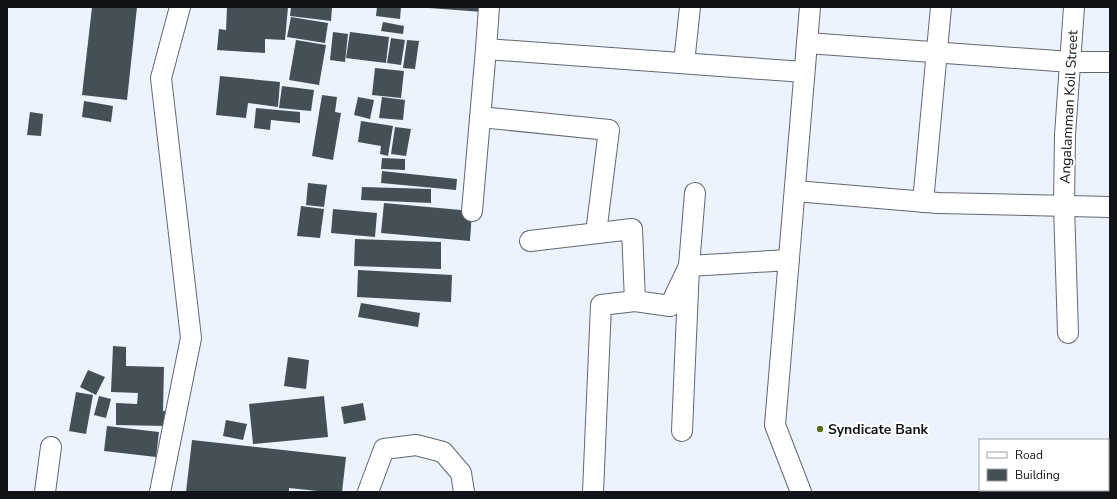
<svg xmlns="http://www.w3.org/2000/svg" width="1117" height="499" font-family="'Nunito Sans',sans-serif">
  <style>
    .building { fill: #444f56 }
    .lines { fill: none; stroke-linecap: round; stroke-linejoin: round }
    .minor-casing { stroke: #626872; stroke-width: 22 }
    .minor { stroke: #fff; stroke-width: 20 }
    .poi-dot { fill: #5a6d1a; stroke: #fff; stroke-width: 1.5 }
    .labels { text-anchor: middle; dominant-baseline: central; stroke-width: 4; stroke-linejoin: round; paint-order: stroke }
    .street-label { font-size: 14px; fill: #101317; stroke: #fff }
    .poi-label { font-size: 14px; font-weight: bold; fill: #101317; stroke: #fff; text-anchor: start }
  </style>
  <rect width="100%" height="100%" fill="#ecf3ff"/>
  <g class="building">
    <polygon points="92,7 137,7 127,100 82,95"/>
    <polygon points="227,7 288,7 285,40 265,39 265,53 217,50 219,29 226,30"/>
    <polygon points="291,7 332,7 331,21 290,16"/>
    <polygon points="377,7 401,7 400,19 376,16"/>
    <polygon points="429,7 484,7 483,12 429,8"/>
    <polygon points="291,17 328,23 325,43 287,37"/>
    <polygon points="383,22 404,26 403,34 381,31"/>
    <polygon points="333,32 348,34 345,62 330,60"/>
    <polygon points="350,32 389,37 386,63 346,58"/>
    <polygon points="391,38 405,40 401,65 387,63"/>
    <polygon points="296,40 326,45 319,85 289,80"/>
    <polygon points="407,40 419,41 415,69 403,68"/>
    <polygon points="375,68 404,71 401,98 372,95"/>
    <polygon points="220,76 280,82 278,107 248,103 246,118 216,115"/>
    <polygon points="282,86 314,90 311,111 279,108"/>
    <polygon points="322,95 337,97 335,112 341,113 333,160 312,156"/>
    <polygon points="358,97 374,100 370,119 354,115"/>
    <polygon points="382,97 405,100 403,120 379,118"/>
    <polygon points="84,101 113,106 111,122 82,117"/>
    <polygon points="256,108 300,112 300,123 271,120 270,130 254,128"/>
    <polygon points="30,112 43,114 41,136 27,135"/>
    <polygon points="361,121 393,126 388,156 380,154 381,146 358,142"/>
    <polygon points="395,127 411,129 406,156 391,154"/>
    <polygon points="382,158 405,159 405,170 381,169"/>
    <polygon points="382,171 457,179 456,190 381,183"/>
    <polygon points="308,183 327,185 324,207 306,205"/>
    <polygon points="362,187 431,189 431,203 361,200"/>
    <polygon points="384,203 472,211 470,241 381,233"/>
    <polygon points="301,206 324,209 320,238 297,236"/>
    <polygon points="333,209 377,213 375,237 331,233"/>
    <polygon points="355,239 441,242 441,269 354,266"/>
    <polygon points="358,270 452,275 451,302 357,297"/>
    <polygon points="361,303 420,313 418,327 358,317"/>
    <polygon points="113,346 126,347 126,366 164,367 163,411 167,411 167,426 116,425 116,403 137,404 138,393 111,392"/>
    <polygon points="288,357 309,360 306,389 284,386"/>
    <polygon points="88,370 105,377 96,395 80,387"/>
    <polygon points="76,392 93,395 86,434 69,431"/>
    <polygon points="99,396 111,399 106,418 94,415"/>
    <polygon points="324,396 328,437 253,444 249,404"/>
    <polygon points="363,403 366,420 344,424 341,407"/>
    <polygon points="226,420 247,424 243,440 223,436"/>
    <polygon points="107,426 159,432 156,457 104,451"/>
    <polygon points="192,440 346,457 342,492 327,492 289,488 289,492 186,492"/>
  </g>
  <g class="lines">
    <g class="minor-casing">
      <g id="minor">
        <polyline points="489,7 486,49 804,72"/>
        <polyline points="807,43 1071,62 1110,62"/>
        <polyline points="684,63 690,7"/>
        <polyline points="480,117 609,130 596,233"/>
        <polyline points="795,191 938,203 1110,207"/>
        <polyline points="923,202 941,7"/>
        <polyline points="472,211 486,49"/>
        <polyline points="530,241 632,229 635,301 670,306 689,266 789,260"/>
        <polyline points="1068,333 1064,206 1065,135 1074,7"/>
        <polyline points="682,431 689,266 695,193"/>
        <polyline points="45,492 51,447"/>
        <polyline points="160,492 191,338 161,78 180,7"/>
        <polyline points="368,492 384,449 416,445 443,452 461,473 464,492"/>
        <polyline points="593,492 601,305 635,301"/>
        <polyline points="801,492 775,425 810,7"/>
      </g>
    </g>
    <use href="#minor" class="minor"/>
  </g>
  <circle class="poi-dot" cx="820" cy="429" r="4"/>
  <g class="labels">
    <g class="street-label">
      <text transform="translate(1069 107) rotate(-87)">Angalamman Koil Street</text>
    </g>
    <g class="poi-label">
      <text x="828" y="429">Syndicate Bank</text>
    </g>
  </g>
  <rect width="1117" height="499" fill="none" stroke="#101317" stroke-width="16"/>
  <rect x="979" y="439" width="130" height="52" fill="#ffffff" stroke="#9fa1a2"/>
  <rect x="987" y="452" width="20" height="6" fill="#ffffff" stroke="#9fa1a2"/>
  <text x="1015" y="459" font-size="12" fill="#101317">Road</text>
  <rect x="987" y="469" width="20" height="12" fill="#444f56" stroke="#9fa1a2"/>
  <text x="1015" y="479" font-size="12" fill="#101317">Building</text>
</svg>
